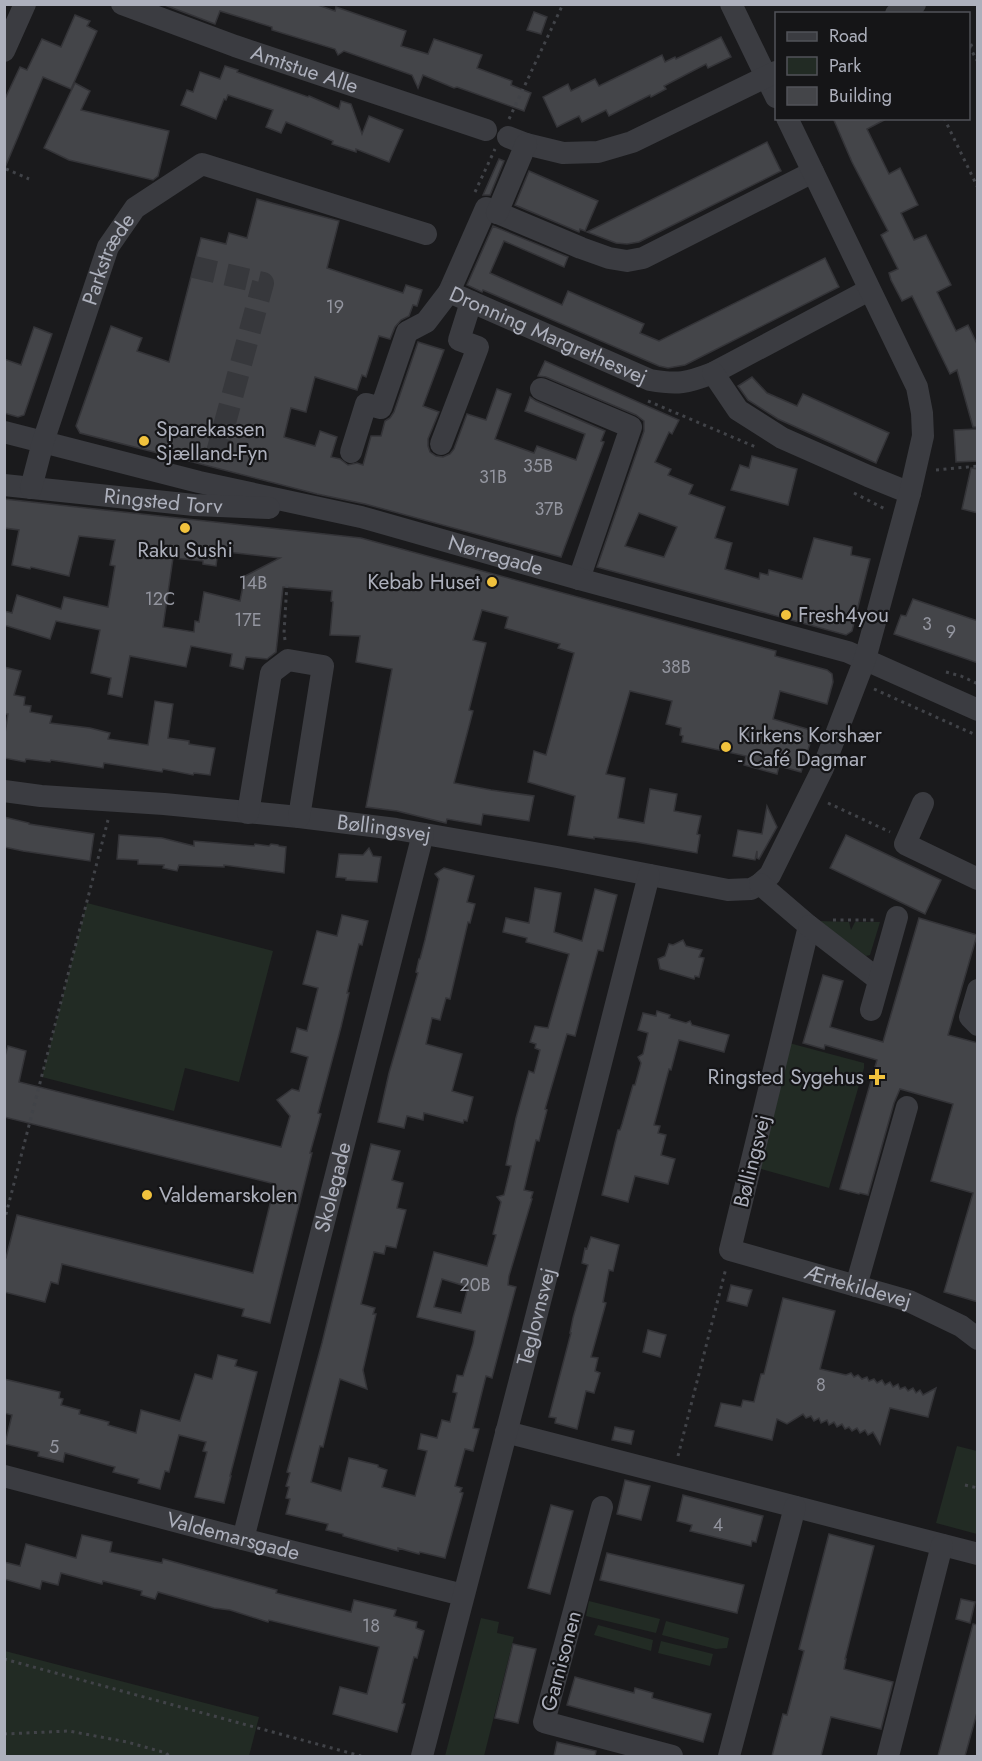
<svg xmlns="http://www.w3.org/2000/svg" width="982" height="1761" font-family="Jost,sans-serif">
  <style>
    .green { fill: #222b24 }
    .building { fill: #444549; stroke: #343438; stroke-width: 1.5; fill-rule: evenodd }
    .lines { fill: none; stroke-linecap: round; stroke-linejoin: round }
    .minor-tunnel { stroke: #37383c; stroke-width: 22; stroke-dasharray: 22 11; stroke-linecap: butt }
    .path { stroke: #414348; stroke-width: 3; stroke-dasharray: 3 4.5; stroke-linecap: butt }
    .minor { stroke: #3b3c41; stroke-width: 22 }
    .poi-dot { fill: #f1c23d; stroke: #151517; stroke-width: 2 }
    .labels { text-anchor: middle; dominant-baseline: central; stroke-width: 4.5; stroke-linejoin: round; paint-order: stroke }
    .number-label { font-size: 18px; fill: #93959f }
    .street-label { font-size: 21px; fill: #adb0bc; stroke: #151517 }
    .poi-label { font-size: 21px; fill: #adb0bc; stroke: #151517; text-anchor: start }
  </style>
  <rect width="100%" height="100%" fill="#1a1a1c"/>
  <g class="green">
    <polygon points="87,903 273,951 239,1082 185,1068 174,1111 42,1077"/>
    <polygon points="819,921 849,922 851,930 855,922 880,922 870,955 866,956"/>
    <polygon points="789,1043 864,1063 864,1068 829,1188 758,1168"/>
    <polygon points="957,1446 977,1451 977,1534 936,1523"/>
    <polygon points="589,1601 660,1619 656,1633 586,1616"/>
    <polygon points="481,1618 499,1622 497,1633 514,1637 484,1756 445,1756"/>
    <polygon points="666,1621 729,1638 727,1648 716,1649 662,1635"/>
    <polygon points="598,1625 653,1640 651,1651 594,1635"/>
    <polygon points="661,1641 713,1654 710,1666 658,1653"/>
    <polygon points="5,1651 259,1717 249,1756 5,1756"/>
  </g>
  <g class="building">
    <polygon points="162,4 315,4 335,11 336,7 406,31 401,46 428,54 434,39 482,55 477,68 512,81 511,85 531,93 524,111 457,87 454,88 423,75 418,88 412,75 344,51 338,55 335,49 272,30 272,27 220,11 215,24"/>
    <polygon points="534,12 547,17 541,34 527,30"/>
    <polygon points="75,15 90,21 87,26 97,31 71,89 43,77 4,170 4,101 20,67 27,70 42,39 61,47"/>
    <polygon points="721,37 731,57 708,68 706,64 664,86 666,89 651,97 650,95 609,116 606,110 582,122 579,116 557,127 543,97 568,84 571,91 595,79 599,86 662,55 665,62 675,57 676,59"/>
    <polygon points="225,66 238,70 237,72 308,97 309,96 339,109 341,101 351,104 362,134 369,116 403,130 389,162 356,149 356,152 332,144 333,141 286,122 281,133 266,127 273,110 228,95 226,100 224,99 216,119 181,105 187,90 193,92 200,72 220,79"/>
    <polygon points="75,83 90,91 81,110 169,131 158,176 153,180 69,160 44,148"/>
    <polygon points="833,118 888,118 867,129 889,174 900,168 918,205 901,213 914,240 926,235 951,285 937,292 956,331 968,325 978,346 978,427 973,427 957,370 950,374 912,296 902,301 891,280 889,273 898,269 881,235 888,231 852,162"/>
    <polygon points="767,142 781,171 639,242 627,244 616,243 587,232"/>
    <polygon points="499,159 504,161 490,195 483,195"/>
    <polygon points="529,171 598,201 585,231 580,229 579,232 515,205"/>
    <polygon points="257,199 339,221 327,268 403,293 406,285 422,290 417,306 413,305 409,316 401,320 395,327 390,339 379,336 366,377 362,375 357,390 315,377 306,412 291,408 284,437 315,446 320,431 337,437 331,457 340,459 348,465 357,463 363,465 371,436 381,436 385,421 390,418 394,412 418,342 444,350 423,406 439,412 428,439 428,446 430,452 436,456 443,457 450,454 454,449 467,414 486,420 497,389 511,394 495,439 534,453 537,446 576,460 585,434 525,411 530,397 536,401 605,431 601,441 604,442 561,557 365,504 317,494 80,433 76,426 111,326 142,338 137,351 169,362 201,238 226,244 229,233 247,238"/>
    <polygon points="493,226 568,257 564,267 504,241 490,273 562,305 568,291 644,324 640,333 659,341 825,258 839,287 685,365 668,368 659,366 483,290 482,292 467,285"/>
    <polygon points="34,327 52,334 24,415 18,417 4,413 4,359 21,365"/>
    <path d="M545,361L679,420L672,434L669,432L655,462L671,469L668,475L693,485L689,494L725,507L715,538L732,543L725,569L759,579L760,573L768,575L769,570L802,579L814,538L852,547L851,555L870,559L852,631L846,635L597,567L644,431V421L636,415L546,377L538,376ZM639,513L677,527L664,557L625,546Z"/>
    <polygon points="752,377 767,393 797,406 803,394 889,433 876,463 778,419 748,400 738,386"/>
    <polygon points="978,429 978,461 956,462 954,430"/>
    <polygon points="752,456 797,469 788,505 731,490 740,465 749,468"/>
    <polygon points="971,468 978,469 978,513 962,509"/>
    <path d="M4,499L361,538L776,651L775,656L827,670L832,674L833,682L827,704L780,691L773,719L814,731L801,772L779,766L777,774L744,765L746,756L682,742L683,736L680,735L681,728L666,724L672,701L630,691L606,774L625,778L618,818L644,823L650,789L677,794L674,811L701,816L697,834L700,835L697,853L636,842L594,837V839L568,835L575,796L528,782L534,751L546,755L574,653L558,648L560,644L505,628L508,617L482,610L473,640L486,643L469,710L473,711L454,783L491,790L534,796L529,821L483,814L481,825L447,819L446,823L397,811L366,807L392,669L356,662L360,636L330,635L333,602L331,601L332,591L283,587L276,652L267,659L246,657L243,669L230,666L232,654L191,646L186,667L130,656L122,697L108,694L111,678L91,673L100,630L56,621L50,639L4,625V611L12,613L17,595L61,609L64,597L108,607L115,566L110,565L115,540L79,536L69,576L31,567L30,569L12,565L19,530L4,528ZM218,551L280,558L245,576L240,601L204,592L199,622L195,621L194,632L163,627L173,558L203,561V564L216,566Z"/>
    <polygon points="913,599 978,621 978,663 894,634 901,615 906,616"/>
    <polygon points="4,667 21,671 14,695 25,697 24,705 31,706 30,712 52,716 50,723 90,728 110,733 108,739 148,745 155,701 173,704 168,738 189,741 189,744 215,748 210,775 194,773 193,775 163,769 162,772 104,763 103,768 51,760 50,762 26,759 25,762 4,758 4,740 8,714 4,714"/>
    <polygon points="767,806 777,827 759,859 757,858 757,851 755,860 733,856 738,830 762,834"/>
    <polygon points="4,817 29,823 29,824 94,834 90,861 23,851 4,847"/>
    <polygon points="119,835 162,838 194,846 194,841 254,846 255,844 269,846 271,844 278,845 279,846 286,847 284,873 224,865 224,867 179,865 177,871 163,868 164,865 138,864 138,860 117,859"/>
    <polygon points="846,835 941,880 925,914 830,868"/>
    <polygon points="369,848 373,856 381,857 377,882 346,880 346,878 336,877 339,854 363,855"/>
    <polygon points="444,868 474,876 467,902 475,904 470,923 468,922 450,999 446,998 440,1020 432,1018 426,1044 462,1054 452,1091 473,1097 467,1121 464,1120 463,1123 424,1113 423,1120 407,1116 404,1128 378,1122 389,1073 418,973 416,972 419,959 420,959 425,940 439,879 435,874"/>
    <path d="M535,888L561,893L554,932L582,941L595,889L617,895L603,951L598,950L575,1036L567,1034L545,1109L547,1110L539,1141L536,1140L524,1190L533,1192L531,1198L532,1199L509,1276L508,1285L516,1287L492,1378L486,1376L473,1428L479,1429L473,1451L465,1449L455,1486L462,1488L460,1492L463,1493L445,1558L420,1552L419,1554L398,1548V1551L343,1536V1534L326,1530L328,1524L286,1514L290,1499L286,1498L289,1487L286,1486L290,1473L287,1472L322,1343L371,1144L400,1151L392,1180L403,1183L397,1208L406,1210L396,1248L386,1246L384,1254L374,1252L361,1304L375,1308L373,1314H376L363,1370L367,1389L340,1379L323,1447L320,1446L311,1482L341,1491L349,1458L378,1465V1467L387,1470L382,1487L415,1496L427,1451L418,1449L421,1434L437,1438L442,1420L450,1422L457,1393L453,1392L457,1375L463,1376L473,1343L475,1331L417,1317L434,1252L487,1266L496,1235L493,1234L501,1202L497,1197L504,1195L511,1166L506,1165L516,1118L529,1071L534,1073L540,1050L535,1048L536,1044L530,1042L535,1026L548,1028L569,954L526,942L527,938L503,932L506,918L529,923ZM442,1279L468,1287L461,1313L434,1307Z"/>
    <polygon points="342,915 368,921 362,945 359,944 347,993 349,993 341,1027 318,1113 321,1114 310,1153 312,1153 270,1323 242,1316 244,1309 62,1264 58,1284 51,1282 45,1302 4,1292 4,1258 6,1258 17,1215 253,1273 275,1184 4,1117 4,1059 8,1046 26,1051 19,1082 281,1147 290,1116 277,1100 292,1089 299,1091 308,1057 291,1052 297,1028 307,1031 318,988 303,984 317,931 337,936"/>
    <polygon points="919,918 977,935 948,1035 978,1043 978,1302 944,1292 973,1193 931,1181 953,1104 900,1089 894,1103 868,1195 860,1193 859,1194 840,1189 877,1060 825,1045 824,1049 803,1043 823,975 843,981 830,1027 883,1042"/>
    <polygon points="683,940 686,946 702,950 699,957 704,958 699,977 695,976 694,979 660,969 658,959 665,956 669,944 673,945"/>
    <polygon points="657,1011 670,1015 669,1018 686,1023 690,1021 692,1025 729,1035 724,1052 679,1040 671,1070 669,1069 654,1125 660,1126 658,1133 666,1135 661,1155 675,1159 668,1184 635,1176 628,1202 602,1195 618,1130 620,1130 622,1124 633,1085 635,1085 641,1063 638,1057 643,1054 648,1033 638,1030 643,1013 656,1016"/>
    <polygon points="591,1237 619,1245 613,1271 609,1270 603,1302 606,1303 591,1357 598,1358 595,1371 600,1373 594,1393 586,1391 577,1429 555,1423 556,1418 549,1417 571,1333 570,1333 573,1318 588,1265 582,1263 585,1248 587,1249"/>
    <polygon points="731,1285 752,1290 747,1306 727,1301"/>
    <polygon points="783,1298 835,1311 820,1369 846,1375 851,1373 854,1377 858,1375 862,1379 867,1377 869,1381 874,1379 877,1383 882,1380 885,1385 890,1382 893,1387 898,1384 900,1389 905,1387 908,1391 913,1388 916,1393 920,1390 923,1395 936,1388 928,1417 890,1408 880,1444 873,1432 868,1435 865,1430 860,1433 857,1428 852,1431 849,1427 845,1429 842,1424 837,1427 834,1422 829,1425 827,1420 821,1423 819,1418 814,1421 811,1416 806,1418 803,1414 787,1424 777,1419 772,1440 715,1426 721,1403 741,1407 743,1400 754,1402 761,1374 764,1374"/>
    <polygon points="648,1330 666,1335 660,1357 643,1352"/>
    <polygon points="218,1355 237,1360 235,1366 257,1372 230,1476 231,1476 224,1503 195,1497 207,1452 203,1451 206,1442 179,1435 169,1472 165,1471 160,1489 138,1483 139,1479 113,1472 115,1467 107,1465 65,1453 63,1462 38,1456 39,1452 5,1444 12,1415 4,1413 4,1379 60,1392 59,1398 63,1399 61,1405 80,1410 79,1414 109,1422 108,1425 136,1433 141,1410 180,1421 195,1374 212,1379"/>
    <polygon points="615,1427 634,1431 631,1444 612,1440"/>
    <polygon points="625,1480 650,1486 641,1520 617,1514"/>
    <polygon points="683,1495 763,1516 756,1542 752,1541 751,1546 690,1531 692,1525 677,1521"/>
    <polygon points="551,1505 573,1511 550,1594 528,1588"/>
    <polygon points="829,1534 874,1546 845,1659 846,1659 844,1669 893,1682 881,1729 831,1717 821,1756 772,1756 783,1714 787,1715 804,1651 799,1649"/>
    <polygon points="82,1535 112,1542 110,1552 162,1563 163,1559 277,1590 276,1593 351,1612 354,1600 396,1610 394,1616 417,1622 416,1628 424,1631 417,1658 414,1657 402,1703 405,1704 397,1732 333,1714 340,1687 367,1694 379,1647 269,1620 268,1622 230,1610 214,1608 158,1592 155,1599 141,1595 142,1591 103,1581 102,1584 61,1573 58,1585 42,1581 40,1589 4,1579 4,1562 20,1566 26,1544 76,1558"/>
    <polygon points="607,1553 744,1585 737,1613 600,1580"/>
    <polygon points="961,1599 975,1602 970,1623 956,1619"/>
    <polygon points="973,1624 978,1625 978,1709 965,1756 938,1756"/>
    <polygon points="513,1644 536,1649 518,1723 495,1718"/>
    <polygon points="575,1677 634,1693 635,1688 653,1693 652,1698 711,1714 703,1742 567,1705"/>
    <polygon points="557,1742 596,1751 595,1756 554,1756"/>
  </g>
  <g class="lines">
    <polyline class="minor-tunnel" points="194,267 263,283 213,467"/>
    <g class="path">
      <polyline points="969,46 978,62"/>
      <polyline points="970,46 978,42"/>
      <polyline points="944,118 978,188"/>
      <polyline points="509,119 563,4"/>
      <polyline points="6,169 29,179"/>
      <polyline points="475,192 495,149"/>
      <polyline points="648,401 758,448"/>
      <polyline points="936,470 978,466"/>
      <polyline points="854,493 885,509"/>
      <polyline points="285,640 284,633 287,583"/>
      <polyline points="946,672 961,676 978,684"/>
      <polyline points="874,689 978,736"/>
      <polyline points="828,803 890,832"/>
      <polyline points="833,920 877,920"/>
      <polyline points="4,1222 108,820"/>
      <polyline points="678,1456 726,1268"/>
      <polyline points="965,1485 978,1488"/>
      <polyline points="4,1659 361,1756"/>
      <polyline points="4,1734 69,1731 127,1742 166,1753 169,1756"/>
    </g>
    <g class="minor">
      <path id="s1" d="M122,4L235,46L486,130"/>
      <polyline points="731,4 776,97"/>
      <polyline points="896,14 915,4"/>
      <polyline points="4,51 25,4"/>
      <polyline points="508,137 526,144 563,153 598,152 632,142 776,72"/>
      <path id="s2" d="M813,172L643,258L627,261L609,258L581,248L486,208L449,292L650,380C678,385 687,383 713,373L869,290"/>
      <polyline points="497,213 526,144"/>
      <polyline points="713,373 738,410 782,438 868,476 910,493"/>
      <polyline points="541,389 631,427 579,579"/>
      <path id="s3" d="M4,432L199,482L361,517L579,579L848,652L978,710"/>
      <polyline points="441,444 478,347 459,340 471,302"/>
      <polyline points="351,452 366,404 381,408 407,332 426,322 449,292"/>
      <path id="s4" d="M4,485L194,505L269,508"/>
      <path id="s5" d="M31,488L43,442L108,247L135,208L202,164L426,234"/>
      <path id="s6" d="M4,791L41,796L164,804L299,817L396,829L557,857L728,890L751,889L760,884L770,875L823,768L865,659L910,493L923,436L922,413L917,387L787,118"/>
      <polyline points="923,803 905,844 978,879"/>
      <polyline points="248,813 271,673 288,660 323,666 299,817"/>
      <path id="s7" d="M760,884L809,926L730,1250L909,1301L961,1326L978,1339"/>
      <polyline points="809,926 879,980"/>
      <polyline points="978,990 970,1017 978,1025"/>
      <polyline points="871,1010 897,917"/>
      <polyline points="856,1286 907,1107"/>
      <polyline points="506,1432 978,1554"/>
      <path id="s8" d="M4,1476L243,1539L463,1595"/>
      <polyline points="602,1507 544,1722 672,1756"/>
      <path id="s9" d="M243,1539L423,834"/>
      <path id="s10" d="M422,1756L522,1372L649,875"/>
      <polyline points="729,1756 795,1507"/>
      <polyline points="888,1756 942,1545"/>
    </g>
  </g>
  <g class="poi-dot">
    <circle cx="144" cy="441" r="6"/>
    <circle cx="185" cy="528" r="6"/>
    <circle cx="492" cy="582" r="6"/>
    <circle cx="786" cy="615" r="6"/>
    <circle cx="726" cy="747" r="6"/>
    <path d="M874 1068h6v6h6v6h-6v6h-6v-6h-6v-6h6z"/>
    <circle cx="147" cy="1195" r="6"/>
  </g>
  <g class="labels">
    <g class="number-label">
      <text x="335" y="307">19</text>
      <text x="538" y="466">35B</text>
      <text x="493" y="477">31B</text>
      <text x="549" y="509">37B</text>
      <text x="253" y="583">14B</text>
      <text x="160" y="599">12C</text>
      <text x="248" y="620">17E</text>
      <text x="927" y="624">3</text>
      <text x="951" y="632">9</text>
      <text x="676" y="667">38B</text>
      <text x="475" y="1285">20B</text>
      <text x="821" y="1385">8</text>
      <text x="54" y="1447">5</text>
      <text x="718" y="1525">4</text>
      <text x="371" y="1626">18</text>
    </g>
    <g class="street-label">
      <text stroke="none"><textPath href="#s1" startOffset="194">Amtstue Alle</textPath></text>
      <text stroke="none"><textPath href="#s5" startOffset="242">Parkstræde</textPath></text>
      <text stroke="none"><textPath href="#s2" startOffset="558">Dronning Margrethesvej</textPath></text>
      <text stroke="none"><textPath href="#s4" startOffset="160">Ringsted Torv</textPath></text>
      <text stroke="none"><textPath href="#s3" startOffset="507">Nørregade</textPath></text>
      <text stroke="none"><textPath href="#s6" startOffset="382">Bøllingsvej</textPath></text>
      <text transform="translate(752 1161) rotate(-76)">Bøllingsvej</text>
      <text stroke="none"><textPath href="#s9" startOffset="363">Skolegade</textPath></text>
      <text stroke="none"><textPath href="#s7" startOffset="531">Ærtekildevej</textPath></text>
      <text stroke="none"><textPath href="#s10" startOffset="454">Teglovnsvej</textPath></text>
      <text stroke="none"><textPath href="#s8" startOffset="237">Valdemarsgade</textPath></text>
      <text transform="translate(561 1661) rotate(-75)">Garnisonen</text>
    </g>
    <g class="poi-label">
      <text x="156" y="429">Sparekassen<tspan x="156" dy="24">Sjælland-Fyn</tspan></text>
      <text x="185" y="550" text-anchor="middle">Raku Sushi</text>
      <text x="480" y="582" text-anchor="end">Kebab Huset</text>
      <text x="798" y="615">Fresh4you</text>
      <text x="738" y="735">Kirkens Korshær<tspan x="738" dy="24">- Café Dagmar</tspan></text>
      <text x="864" y="1077" text-anchor="end">Ringsted Sygehus</text>
      <text x="159" y="1195">Valdemarskolen</text>
    </g>
  </g>
  <rect width="982" height="1761" fill="none" stroke="#adb0bc" stroke-width="12"/>
  <rect x="775" y="12" width="195" height="108" fill="#151517" stroke="#525359" stroke-width="1.5"/>
  <rect x="787" y="32" width="30" height="9" fill="#3b3c41" stroke="#525359" stroke-width="1.5"/>
  <text x="829" y="42" font-size="18" fill="#adb0bc">Road</text>
  <rect x="787" y="57" width="30" height="18" fill="#222b24" stroke="#525359" stroke-width="1.5"/>
  <text x="829" y="72" font-size="18" fill="#adb0bc">Park</text>
  <rect x="787" y="87" width="30" height="18" fill="#444549" stroke="#525359" stroke-width="1.5"/>
  <text x="829" y="102" font-size="18" fill="#adb0bc">Building</text>
</svg>
